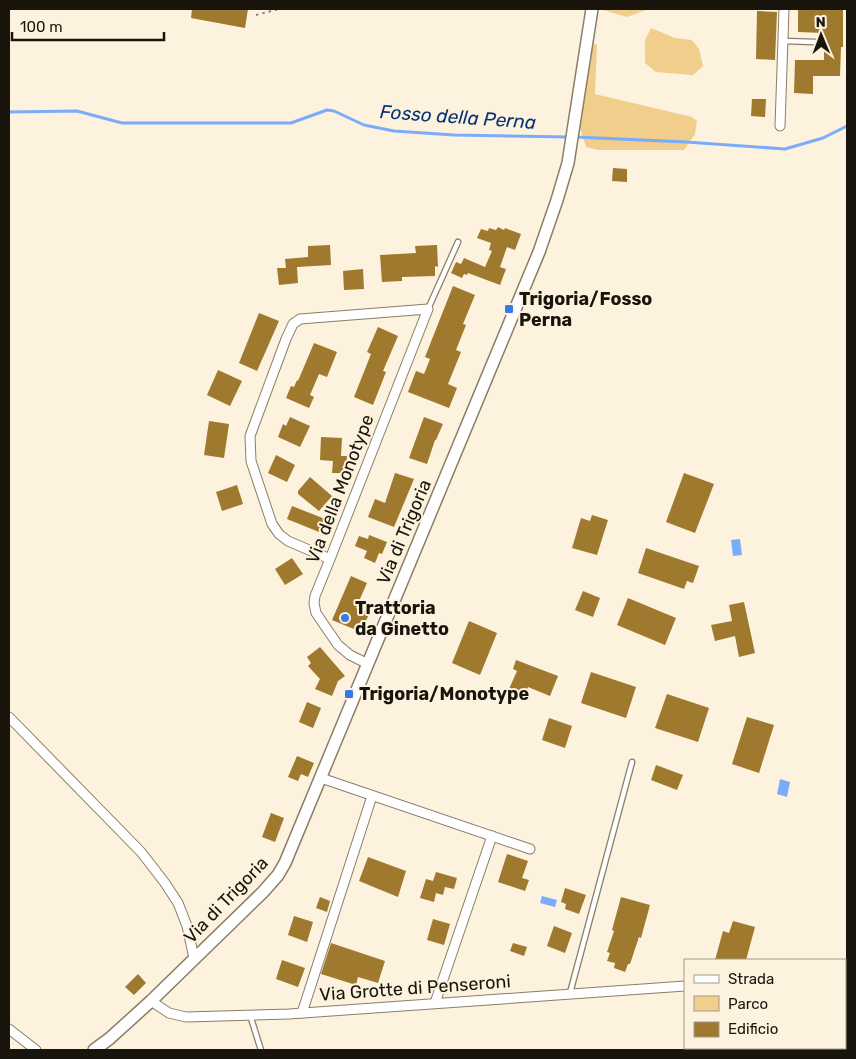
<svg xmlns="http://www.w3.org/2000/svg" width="856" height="1059" font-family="Rubik,sans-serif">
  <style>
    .green { fill: #f2ce8d }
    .water { fill: #7bacfc }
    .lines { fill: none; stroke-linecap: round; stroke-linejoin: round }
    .stream { stroke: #7bacfc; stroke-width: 3 }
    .building { fill: #9e792e }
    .service-casing { stroke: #8a7e67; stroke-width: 7 }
    .minor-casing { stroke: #8a7e67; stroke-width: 11 }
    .tertiary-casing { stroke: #8a7e67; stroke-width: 14 }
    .path { stroke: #8a8274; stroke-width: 2; stroke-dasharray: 2.5 4; stroke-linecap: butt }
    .service { stroke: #fff; stroke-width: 4.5 }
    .minor { stroke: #fff; stroke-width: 9 }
    .tertiary { stroke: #fff; stroke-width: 11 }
    .poi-dot { fill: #3679e7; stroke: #fdf2de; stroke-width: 2 }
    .labels { text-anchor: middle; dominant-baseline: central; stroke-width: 4; stroke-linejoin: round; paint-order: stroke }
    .poi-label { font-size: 18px; font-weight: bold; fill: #19140c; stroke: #fdf2de; text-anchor: start }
    .street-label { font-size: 18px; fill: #19140c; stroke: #fdf2de }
    .water-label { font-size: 19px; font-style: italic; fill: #063276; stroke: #fdf2de }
  </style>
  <rect width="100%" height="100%" fill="#fdf2de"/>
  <g class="green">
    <polygon points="603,9 649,9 627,17 603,10"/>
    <polygon points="651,28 675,38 692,40 699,49 703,66 693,75 656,72 645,63 645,40"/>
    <polygon points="593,43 597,45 595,94 692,117 697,121 695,134 684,150 598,150 586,147 580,128"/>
  </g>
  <g class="water">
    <polygon points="740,539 742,555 733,556 731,540"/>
    <polygon points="780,779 790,782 787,797 777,794"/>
    <polygon points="542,896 557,900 555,907 540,903"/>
  </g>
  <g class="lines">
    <g class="stream">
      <polyline points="9,112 77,111 122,123 291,123 327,110 334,111 364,125 394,131 454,135 569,137"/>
      <polyline points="575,137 686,142 785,149 823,138 847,126"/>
    </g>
  </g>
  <g class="building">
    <polygon points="192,9 248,9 245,28 191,18"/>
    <polygon points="798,9 843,9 843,47 841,47 840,76 813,76 813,94 794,93 795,60 824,60 824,33 798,32"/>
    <polygon points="757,11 777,12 775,60 756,59"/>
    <polygon points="752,99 766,99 765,117 751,116"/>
    <polygon points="613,168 627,169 627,182 612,181"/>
    <polygon points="498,227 504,230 505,228 521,234 515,250 507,247 500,267 506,269 500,285 468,273 467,275 464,274 462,278 451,273 456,262 461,264 464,258 485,267 492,251 489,250 491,243 477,238 481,229 488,231 489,228 496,230"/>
    <polygon points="330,245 331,265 297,267 298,283 279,285 277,268 286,268 285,259 308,257 308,246"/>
    <polygon points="437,245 438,267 435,266 435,276 402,277 402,281 382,282 380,255 416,253 415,246"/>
    <polygon points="363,269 364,289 344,290 343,271"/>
    <polygon points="453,286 475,295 463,324 466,325 456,350 461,352 448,384 457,388 449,408 408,392 416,371 424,374 430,359 425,357"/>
    <polygon points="259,313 279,321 257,371 239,363"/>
    <polygon points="378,327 398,336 383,371 386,372 373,405 354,397 371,354 367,352"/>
    <polygon points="314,343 337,352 327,377 319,374 310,395 314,397 309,408 286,398 291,386 294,387 297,380 298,381"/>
    <polygon points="218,370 242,381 230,406 207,395"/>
    <polygon points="290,417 310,426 300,447 278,437 283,424 286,426"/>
    <polygon points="424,417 443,424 436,440 435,440 427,464 409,458"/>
    <polygon points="209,421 229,424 224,458 204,455"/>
    <polygon points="321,437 342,438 341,456 347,456 346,473 332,473 333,461 320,460"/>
    <polygon points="276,455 295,465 287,482 268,473"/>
    <polygon points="395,473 414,479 394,527 368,517 375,499 385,503"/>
    <polygon points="684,473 714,484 695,533 666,522"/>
    <polygon points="310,477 332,496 319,511 298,494 298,491"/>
    <polygon points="237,485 243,504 222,511 216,492"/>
    <polygon points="292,506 325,519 319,532 287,519"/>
    <polygon points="592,515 608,520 597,555 572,548 581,518 590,521"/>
    <polygon points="369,535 387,542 382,554 379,553 375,563 364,558 367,551 355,546 359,536 368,539"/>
    <polygon points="646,548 699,566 693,583 687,581 684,589 638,573"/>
    <polygon points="292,558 303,574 285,585 275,569"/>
    <polygon points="351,576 367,583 356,608 369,614 361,632 332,620"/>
    <polygon points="583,591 600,598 593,617 575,610"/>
    <polygon points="628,598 676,618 665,645 617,625"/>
    <polygon points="744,602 755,653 739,657 735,636 715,641 711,625 732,621 729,605"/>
    <polygon points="469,621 497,633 480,675 452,663"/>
    <polygon points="320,647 345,676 338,681 332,696 315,689 320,679 308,666 311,663 307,657"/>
    <polygon points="516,660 558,676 550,696 528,687 524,695 509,689 517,671 513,669"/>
    <polygon points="591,672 636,687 626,718 581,703"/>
    <polygon points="667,694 709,708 698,742 655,728"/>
    <polygon points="307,702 321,708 313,728 299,722"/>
    <polygon points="747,717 774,725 759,773 732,764"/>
    <polygon points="549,718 572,726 565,748 542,740"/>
    <polygon points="297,756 314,763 308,777 301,774 298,781 288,777"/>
    <polygon points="656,765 683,775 677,790 651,780"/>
    <polygon points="271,813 284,818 275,842 262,837"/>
    <polygon points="507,854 528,861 522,878 529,880 525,891 498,882"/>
    <polygon points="368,857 406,871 398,897 359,881"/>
    <polygon points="436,872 457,878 454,889 445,887 443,895 436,893 434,902 420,898 426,879 433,881"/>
    <polygon points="565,888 586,895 579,914 565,909 566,904 561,902"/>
    <polygon points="320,897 330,901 327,912 316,908"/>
    <polygon points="621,897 650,905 641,938 639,937 630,964 628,964 625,972 614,968 615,963 607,961 610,953 607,952 614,931 612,930"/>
    <polygon points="294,916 313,922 307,942 288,935"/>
    <polygon points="433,919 450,924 444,945 427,940"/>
    <polygon points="733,921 755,927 746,960 715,960 723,931 729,933"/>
    <polygon points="554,926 572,933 565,953 547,946"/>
    <polygon points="331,943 385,961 378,983 358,977 356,985 321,974"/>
    <polygon points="513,943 527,947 524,956 510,951"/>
    <polygon points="282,960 305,968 298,987 276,979"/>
    <polygon points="138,974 146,983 134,995 125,987"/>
  </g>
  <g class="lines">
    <g class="service-casing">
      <g id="service">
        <polyline points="783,41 815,42"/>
        <polyline points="428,309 458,242"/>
        <polyline points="570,993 632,762"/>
        <polyline points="250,1015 261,1050"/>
      </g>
    </g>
    <g class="minor-casing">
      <g id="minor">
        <polyline points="780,126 784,9"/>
        <polyline points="330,559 288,541 279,534 272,524 251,461 250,436 286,339 293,324 300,319 428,309 330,559 315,596 314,603 316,613 338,645 350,655 368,664"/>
        <polyline points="9,717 141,852 165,883 178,903 187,926 194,958"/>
        <polyline points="321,778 530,849"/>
        <polyline points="845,975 847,975"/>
        <polyline points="151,1001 169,1013 186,1017 289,1014 685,986"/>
        <polyline points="435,1003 492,836"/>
        <polyline points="302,1013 372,796"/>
        <polyline points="9,1029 36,1050"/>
        <polyline points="752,1048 752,1050"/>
      </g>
    </g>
    <g class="tertiary-casing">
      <polyline id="tertiary" points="94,1050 109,1039 151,1001 263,892 278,875 285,863 539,252 557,200 568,163 592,9"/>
    </g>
    <polyline class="path" points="256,15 279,9"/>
    <use href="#service" class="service"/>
    <use href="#minor" class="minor"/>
    <use href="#tertiary" class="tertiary"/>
  </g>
  <g class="poi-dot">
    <rect x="504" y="304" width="10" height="10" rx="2.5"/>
    <circle cx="345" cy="618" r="5"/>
    <rect x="344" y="689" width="10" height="10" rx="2.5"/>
  </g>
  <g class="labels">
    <g class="poi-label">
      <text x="519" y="299">Trigoria/Fosso<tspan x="519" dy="21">Perna</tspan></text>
      <text x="355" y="608">Trattoria<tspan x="355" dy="21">da Ginetto</tspan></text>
      <text x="359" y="694">Trigoria/Monotype</text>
    </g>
    <g class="street-label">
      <text transform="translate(340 489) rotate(-69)">Via della Monotype</text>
      <text transform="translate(404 532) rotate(-67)">Via di Trigoria</text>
      <text transform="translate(226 900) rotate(-46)">Via di Trigoria</text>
      <text transform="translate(415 988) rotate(-4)">Via Grotte di Penseroni</text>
    </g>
    <g class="water-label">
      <text transform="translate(458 117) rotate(4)">Fosso della Perna</text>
    </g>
  </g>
  <rect width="856" height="1059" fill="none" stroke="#19140c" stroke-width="20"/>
  <rect x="684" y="959" width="162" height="90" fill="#fdf2de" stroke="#a2998a"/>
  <rect x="694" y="975" width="25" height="8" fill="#ffffff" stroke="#a2998a"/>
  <text x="728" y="984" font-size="15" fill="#19140c">Strada</text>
  <rect x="694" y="996" width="25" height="15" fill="#f2ce8d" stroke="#a2998a"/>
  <text x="728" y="1009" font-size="15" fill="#19140c">Parco</text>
  <rect x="694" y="1022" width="25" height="15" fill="#9e792e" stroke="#a2998a"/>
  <text x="728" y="1034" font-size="15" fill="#19140c">Edificio</text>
  <g transform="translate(821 35) rotate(359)" stroke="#fdf2de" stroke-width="4" paint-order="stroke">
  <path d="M0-4L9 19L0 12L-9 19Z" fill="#19140c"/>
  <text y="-8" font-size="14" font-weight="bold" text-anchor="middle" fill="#19140c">N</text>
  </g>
  <path d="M12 32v8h152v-8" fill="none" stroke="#19140c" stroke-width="2.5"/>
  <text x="20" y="32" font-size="15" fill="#19140c" stroke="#fdf2de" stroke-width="4" paint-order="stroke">100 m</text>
</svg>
